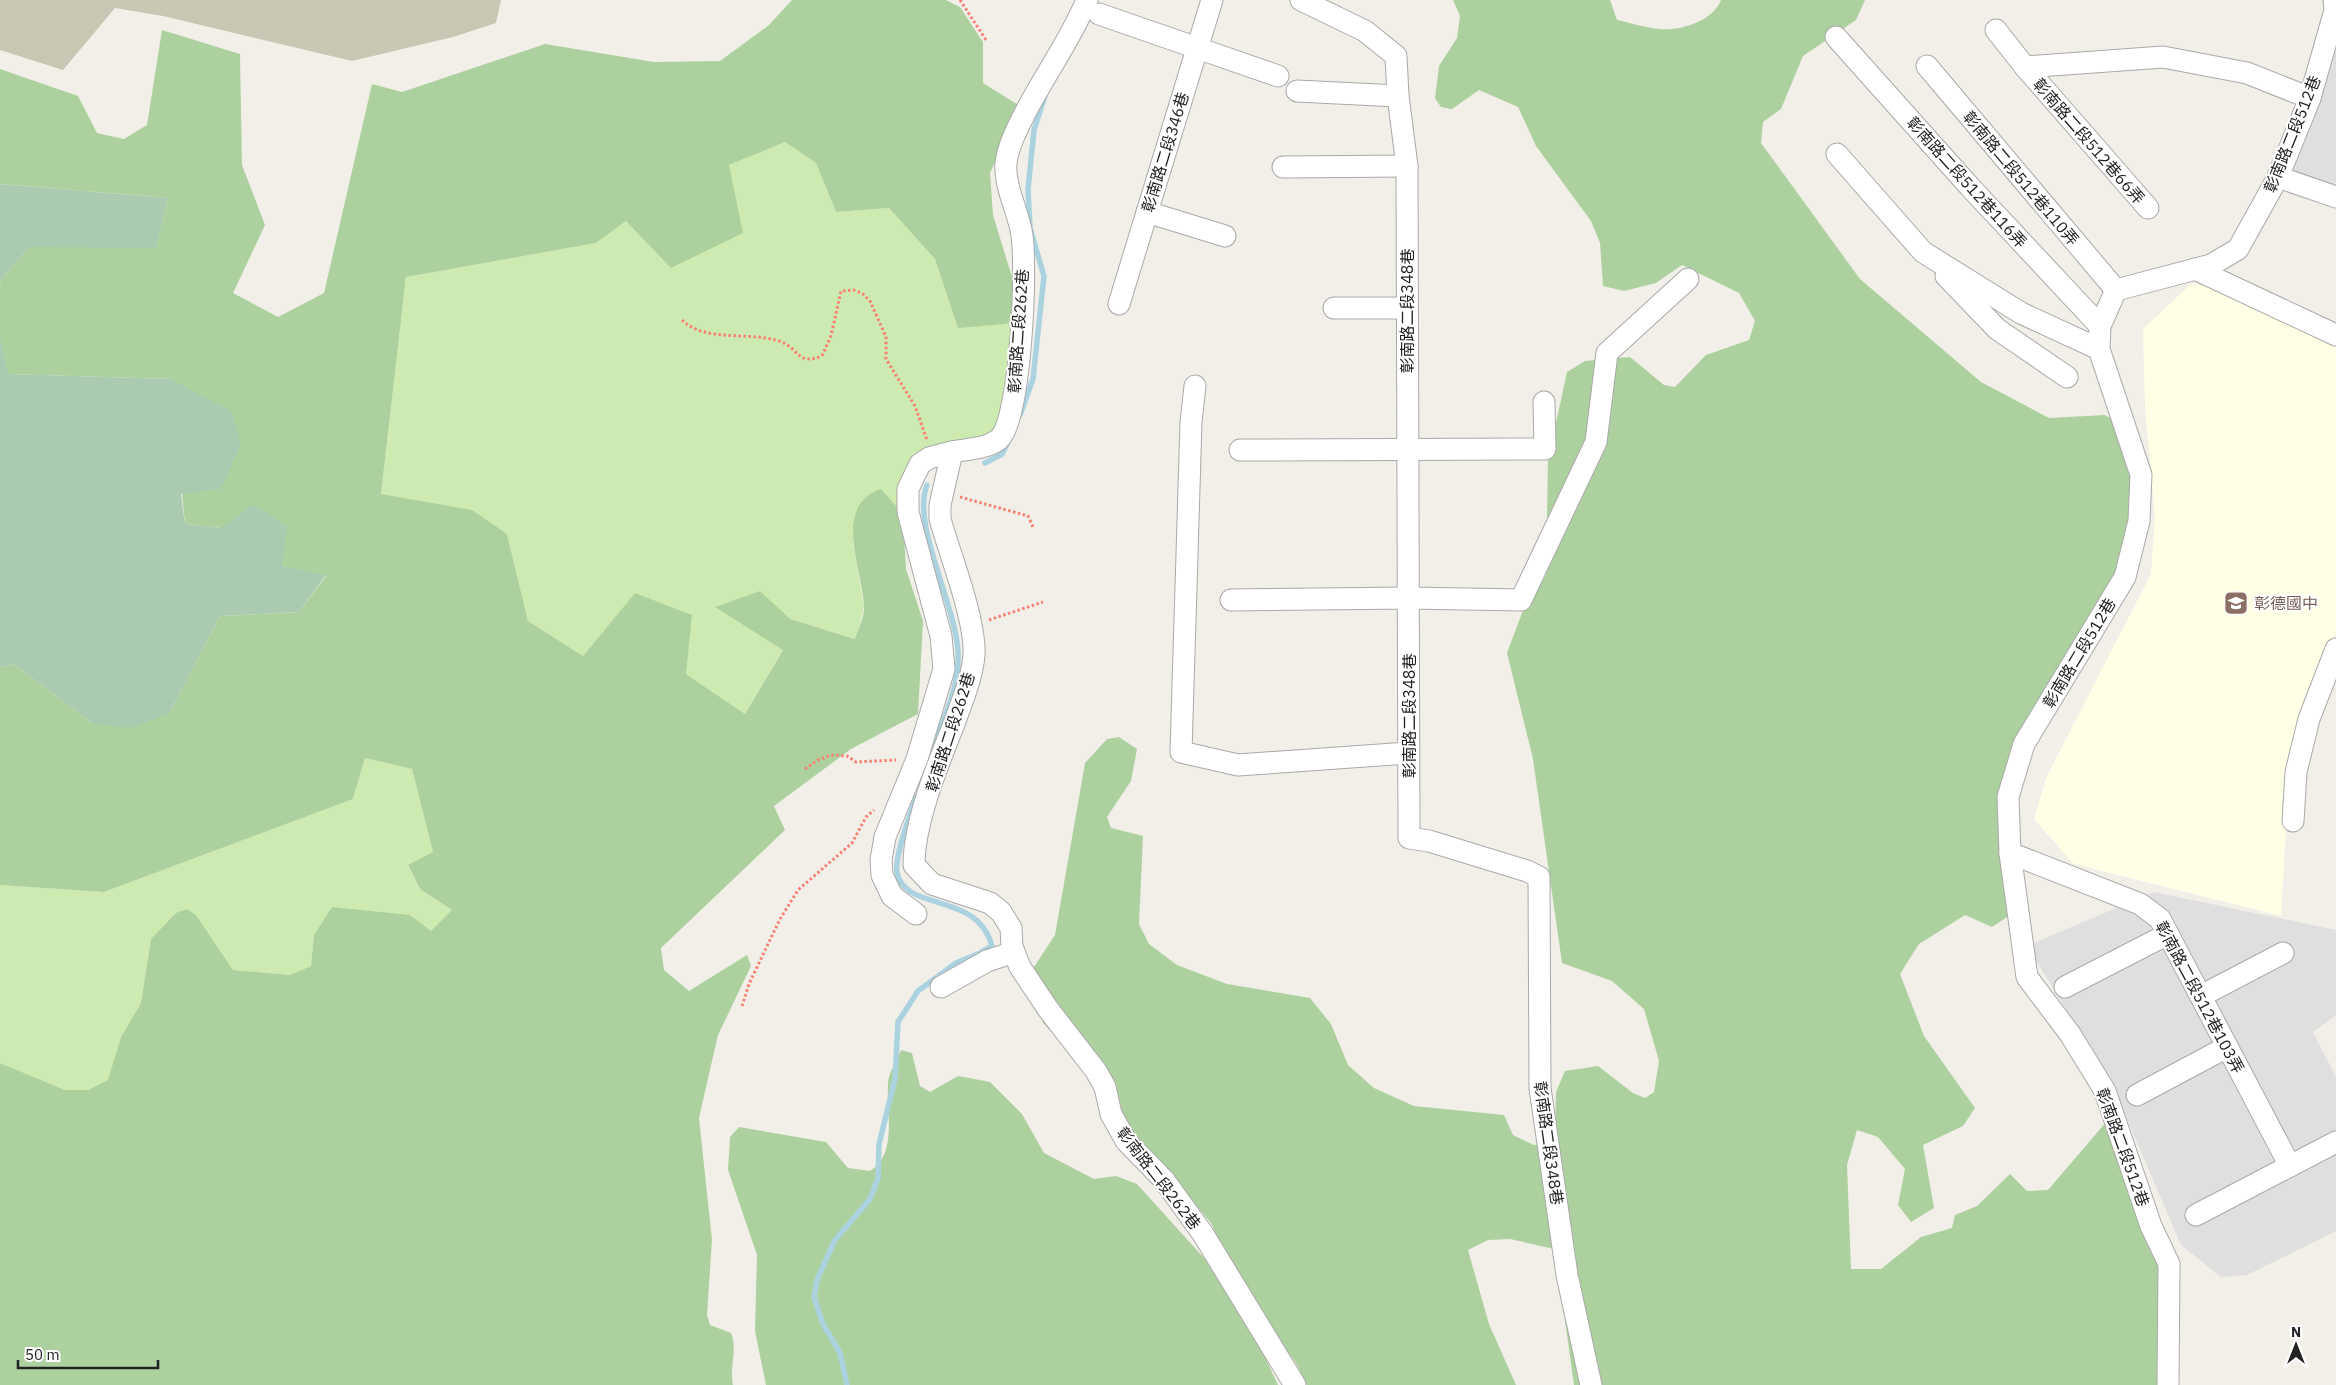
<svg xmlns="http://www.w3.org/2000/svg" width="2336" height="1385" font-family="'IBM Plex Sans','Noto Sans TC',sans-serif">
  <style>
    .residential { fill: #e0dfdf }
    .education { fill: #ffffe5 }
    .construction { fill: #c7c7b4 }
    .grass { fill: #cdebb0 }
    .forest { fill: #add19e }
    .cemetery { fill: #aacbaf }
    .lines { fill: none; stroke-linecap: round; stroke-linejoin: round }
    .stream { stroke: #aad3df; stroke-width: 5.5 }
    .minor-casing { stroke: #a9a9a9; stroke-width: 23 }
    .path { stroke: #fa8072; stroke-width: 3; stroke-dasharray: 2.5 2.5; stroke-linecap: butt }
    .minor { stroke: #fff; stroke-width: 21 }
    .labels { text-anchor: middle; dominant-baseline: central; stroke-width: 4; stroke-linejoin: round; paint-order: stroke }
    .street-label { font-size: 16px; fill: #222; stroke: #fff }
    .education-label { font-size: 16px; fill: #785e54; stroke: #fff; text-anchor: start }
  </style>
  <rect width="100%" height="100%" fill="#f2efe9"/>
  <g class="residential">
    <polygon points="2336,40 2336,189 2290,175"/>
    <polygon points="2154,892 2336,930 2336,1015 2313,1032 2336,1077 2336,1231 2247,1275 2221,1277 2181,1245 2112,1084 2027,946"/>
  </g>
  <polygon class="education" points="2192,283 2240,295 2336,339 2336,632 2297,725 2287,810 2281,916 2074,864 2034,819 2046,778 2151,574 2155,517 2145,407 2143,329"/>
  <polygon class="construction" points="0,0 501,0 496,23 453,37 352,61 163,16 115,8 63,70 0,50"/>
  <g class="grass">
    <polygon points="785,142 816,163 836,212 889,208 935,259 958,327 1016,323 998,437 933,459 903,514 853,543 864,607 856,639 789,619 760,591 716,607 783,649 745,714 686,674 635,594 583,656 528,621 507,534 381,494 406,277 596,243 626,221 729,165"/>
    <polygon points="365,758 412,769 433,852 408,866 420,889 452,910 431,932 314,935 311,966 290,975 233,970 196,915 151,939 141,1003 121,1037 109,1080 88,1090 65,1090 0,1063 0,885 104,892 353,799"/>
  </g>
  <g class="forest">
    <path d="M792,0H946L960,7L983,42V83L1020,106L990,173L993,215L1012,277L1016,323L958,328L935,259L889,208L836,212L816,163L785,142L729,165L743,233L671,268L626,221L596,243L406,277L381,494L472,510L507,534L528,621L583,656L635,593L692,615L686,674L745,714L783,650L715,607L760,591L790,619L855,639C858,629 865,616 864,606C862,569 832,505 881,489L903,514L906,569L923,621L918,714L851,749L774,806L785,830L661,948L664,970L689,991L747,955L751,966L718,1035L699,1118L712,1240L707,1315L710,1325L731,1333C738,1350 729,1367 733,1385H0V1063L65,1090H88L108,1080L121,1037L141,1003L151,939L176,913L187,909L196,915L233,970L290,975L311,966L314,935L332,907L410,915L431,931L452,910L420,889L408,865L433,852L412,769L365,758L353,799L104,892L0,885V667L14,664L92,723L169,714L220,616L299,612L326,576L282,566L221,528L185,524L171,379L7,374L0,338V285L1,280L29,247H156L168,198L0,184V69L78,96L97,133L124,139L147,125L162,30L240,54L242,165L265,225L233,293L278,317L324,293L372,84L402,92L545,44L654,62L720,61L769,25Z"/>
    <path d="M1453,0H1610L1617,20C1631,23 1646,28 1660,29C1681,31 1713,21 1721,0H1865L1856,20L1803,56L1781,109L1763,122L1761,143L1860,279L1981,382L2049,418L2105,415L2124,426L2136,445V522L2122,576L2030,714L2004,809L2018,910L1992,927L1965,915L1919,944L1900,974L1924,1036L1975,1108L1963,1126L1923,1145L1934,1208L1911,1222L1898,1205L1905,1169L1878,1137L1857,1130L1847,1165L1851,1269H1881L1921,1237L1952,1228L1955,1215L1977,1206L2010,1174L2027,1191L2048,1190L2107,1121L2155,1208L2175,1385H1574L1563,1306V1251L1510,1239L1488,1240L1468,1250L1489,1324L1516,1385H1307L1296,1363L1243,1292L1211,1223L1183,1190L1121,1143L1092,1073L1043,1023L1032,970L1055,935L1085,763L1107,739L1119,737L1137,749L1131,781L1107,817L1111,828L1143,836L1139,924L1149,944L1177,965L1227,984L1310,998L1331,1024L1348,1065L1374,1088L1414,1106L1504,1115L1513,1135L1534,1145L1548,1143L1555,1135L1556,1092L1565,1071L1598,1066L1633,1093L1645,1098L1654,1092L1659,1061L1644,1009L1612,981L1562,963L1533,759L1507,653L1522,613L1546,575L1548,460L1567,372L1585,361L1630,357L1664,385L1675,387L1706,355L1749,340L1755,321L1739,293L1682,265L1656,283L1624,291L1603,286L1600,243L1591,221L1536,146L1518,107L1479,90L1452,109L1441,107L1435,98L1439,66L1457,38L1460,16Z"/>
    <path d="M901,1050L912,1053L920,1086L930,1092L958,1076L990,1082L1022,1114L1044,1153L1094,1179L1116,1176L1137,1184L1204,1258L1259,1344L1278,1385H766L755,1331L757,1255L728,1170L730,1137L739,1127L826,1142L848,1168L870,1171C898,1154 886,1111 888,1083C889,1072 897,1060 901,1050Z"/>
  </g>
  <g class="cemetery">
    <polygon points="0,184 168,198 156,248 29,247 1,280 0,285"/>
    <polygon points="0,338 8,374 171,379 232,412 241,444 221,489 181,494 185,524 221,528 253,505 287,526 282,566 326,575 299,612 220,616 169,714 130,728 92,723 14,664 0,667"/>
  </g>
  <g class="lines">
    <g class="stream">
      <polyline points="1020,415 1033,379 1044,276 1030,228 1028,189 1034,130 1045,96"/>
      <polyline points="985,463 1002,454 1008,442"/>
      <path d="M927,485C911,524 956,605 958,652C960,687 943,719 932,751"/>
      <path d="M847,1385L840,1353L823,1324L814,1297L817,1280L835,1240L870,1199L878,1178L879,1144L895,1079L898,1022L918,991L956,963L980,953L992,946C977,890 904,913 897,872C894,857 911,813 916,797"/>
    </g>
    <g class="minor-casing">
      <g id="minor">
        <path d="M1087,0C1070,41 1043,77 1023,117C1016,131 1008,147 1006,163C1004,185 1017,209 1021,230C1028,260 1021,420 999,439C987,449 967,449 952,452L940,505V519C950,555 976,620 974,655C972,679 962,701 954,724C938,764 914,822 914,865L932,884L990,903L1001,912L1011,928L1012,947L1020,967L1048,1009L1096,1071L1105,1087L1111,1114L1126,1141L1164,1180L1203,1234L1295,1385"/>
        <polyline points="1301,0 1365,31 1396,56 1398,96 1407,166 1409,838 1429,841 1527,871 1539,877 1540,1088 1567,1275 1591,1385"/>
        <polyline points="1099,14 1278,76"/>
        <polyline points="1996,30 2025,67"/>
        <polyline points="1836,37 1970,187 2100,326"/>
        <polyline points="1927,66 2116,290"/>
        <polyline points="1297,91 1398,96"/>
        <polyline points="1837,154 1923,252 2021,313 2099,349"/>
        <polyline points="1283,167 1407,166"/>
        <polyline points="2278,177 2336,197"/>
        <polyline points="2148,208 2025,67 2163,57 2247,73 2310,98"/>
        <polyline points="1147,212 1225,236"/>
        <polyline points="2195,269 2336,335"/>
        <polyline points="1946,276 1997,329 2067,377"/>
        <polyline points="1119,304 1212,0"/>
        <polyline points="1334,308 1407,308"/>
        <polyline points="1195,386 1191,422 1181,752 1238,765 1408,753"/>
        <polyline points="1240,450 1545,449 1544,402"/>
        <polyline points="1231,600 1409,598 1521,600 1596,442 1607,353 1688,279"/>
        <polyline points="2293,821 2296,772 2309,719 2336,649"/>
        <polyline points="2010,853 2140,904 2160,919 2290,1166"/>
        <polyline points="916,914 892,896 882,875 881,860 885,837 917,759 944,669 941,636 908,512 908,489 920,464 929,458 952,452"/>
        <polyline points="941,987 987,961 1014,952"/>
        <polyline points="2065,987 2168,934"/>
        <polyline points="2201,996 2283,953"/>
        <polyline points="2137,1095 2227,1047"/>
        <polyline points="2196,1215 2336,1142"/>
        <polyline points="2168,1385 2169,1264 2151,1226 2105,1091 2070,1034 2027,977 2010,853 2008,797 2024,744 2125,577 2139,521 2141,475 2099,349 2100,326 2116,290 2211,265 2238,249 2278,177 2310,98 2335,10 2334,0"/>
      </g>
    </g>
    <g class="path">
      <polyline points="960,0 986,40"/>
      <path d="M682,320C706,343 748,331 779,341C800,348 796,366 822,356L831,336L841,291L854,290L863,294L870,301L886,337V359L915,406L927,440"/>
      <polyline points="960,497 1028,516 1034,529"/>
      <polyline points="989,620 1043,602"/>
      <polyline points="805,769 818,760 831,755 847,756 856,762 896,760"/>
      <polyline points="742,1006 749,984 780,919 798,890 852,843 866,817 874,810"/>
    </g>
    <use href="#minor" class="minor"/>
  </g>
  <defs>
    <g id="school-square" transform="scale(1.25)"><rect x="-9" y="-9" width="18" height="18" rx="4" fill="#8d6e63" stroke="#fff"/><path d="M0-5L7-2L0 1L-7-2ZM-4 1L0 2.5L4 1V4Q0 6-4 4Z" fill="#fff"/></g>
  </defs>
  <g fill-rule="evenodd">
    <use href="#school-square" x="2236" y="603"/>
  </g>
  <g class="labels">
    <g class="street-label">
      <text transform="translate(2292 134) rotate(-68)">彰南路二段512巷</text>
      <text transform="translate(2089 141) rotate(49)">彰南路二段512巷66弄</text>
      <text transform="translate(1165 152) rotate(-73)">彰南路二段346巷</text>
      <text transform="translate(2021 178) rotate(50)">彰南路二段512巷110弄</text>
      <text transform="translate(1967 182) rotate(48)">彰南路二段512巷116弄</text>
      <text transform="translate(1407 311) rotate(-90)">彰南路二段348巷</text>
      <text transform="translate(1018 331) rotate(-86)">彰南路二段262巷</text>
      <text transform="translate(2079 653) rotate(-59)">彰南路二段512巷</text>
      <text transform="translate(1409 716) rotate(-90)">彰南路二段348巷</text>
      <text transform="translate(950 732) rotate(-72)">彰南路二段262巷</text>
      <text transform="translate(2200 997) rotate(62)">彰南路二段512巷103弄</text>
      <text transform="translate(1549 1143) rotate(82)">彰南路二段348巷</text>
      <text transform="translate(2123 1147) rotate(70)">彰南路二段512巷</text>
      <text transform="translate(1159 1178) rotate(52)">彰南路二段262巷</text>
    </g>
    <g class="education-label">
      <text x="2254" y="603">彰德國中</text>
    </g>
  </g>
  <g transform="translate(2296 1345)" stroke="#ffffff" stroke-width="4" paint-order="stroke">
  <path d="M0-4L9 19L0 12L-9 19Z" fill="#222222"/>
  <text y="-8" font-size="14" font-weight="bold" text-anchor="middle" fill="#222222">N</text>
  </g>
  <path d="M18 1360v8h140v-8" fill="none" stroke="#222222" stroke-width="2.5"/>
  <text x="25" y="1360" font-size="15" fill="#222222" stroke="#ffffff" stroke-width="4" paint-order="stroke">50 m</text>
</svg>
